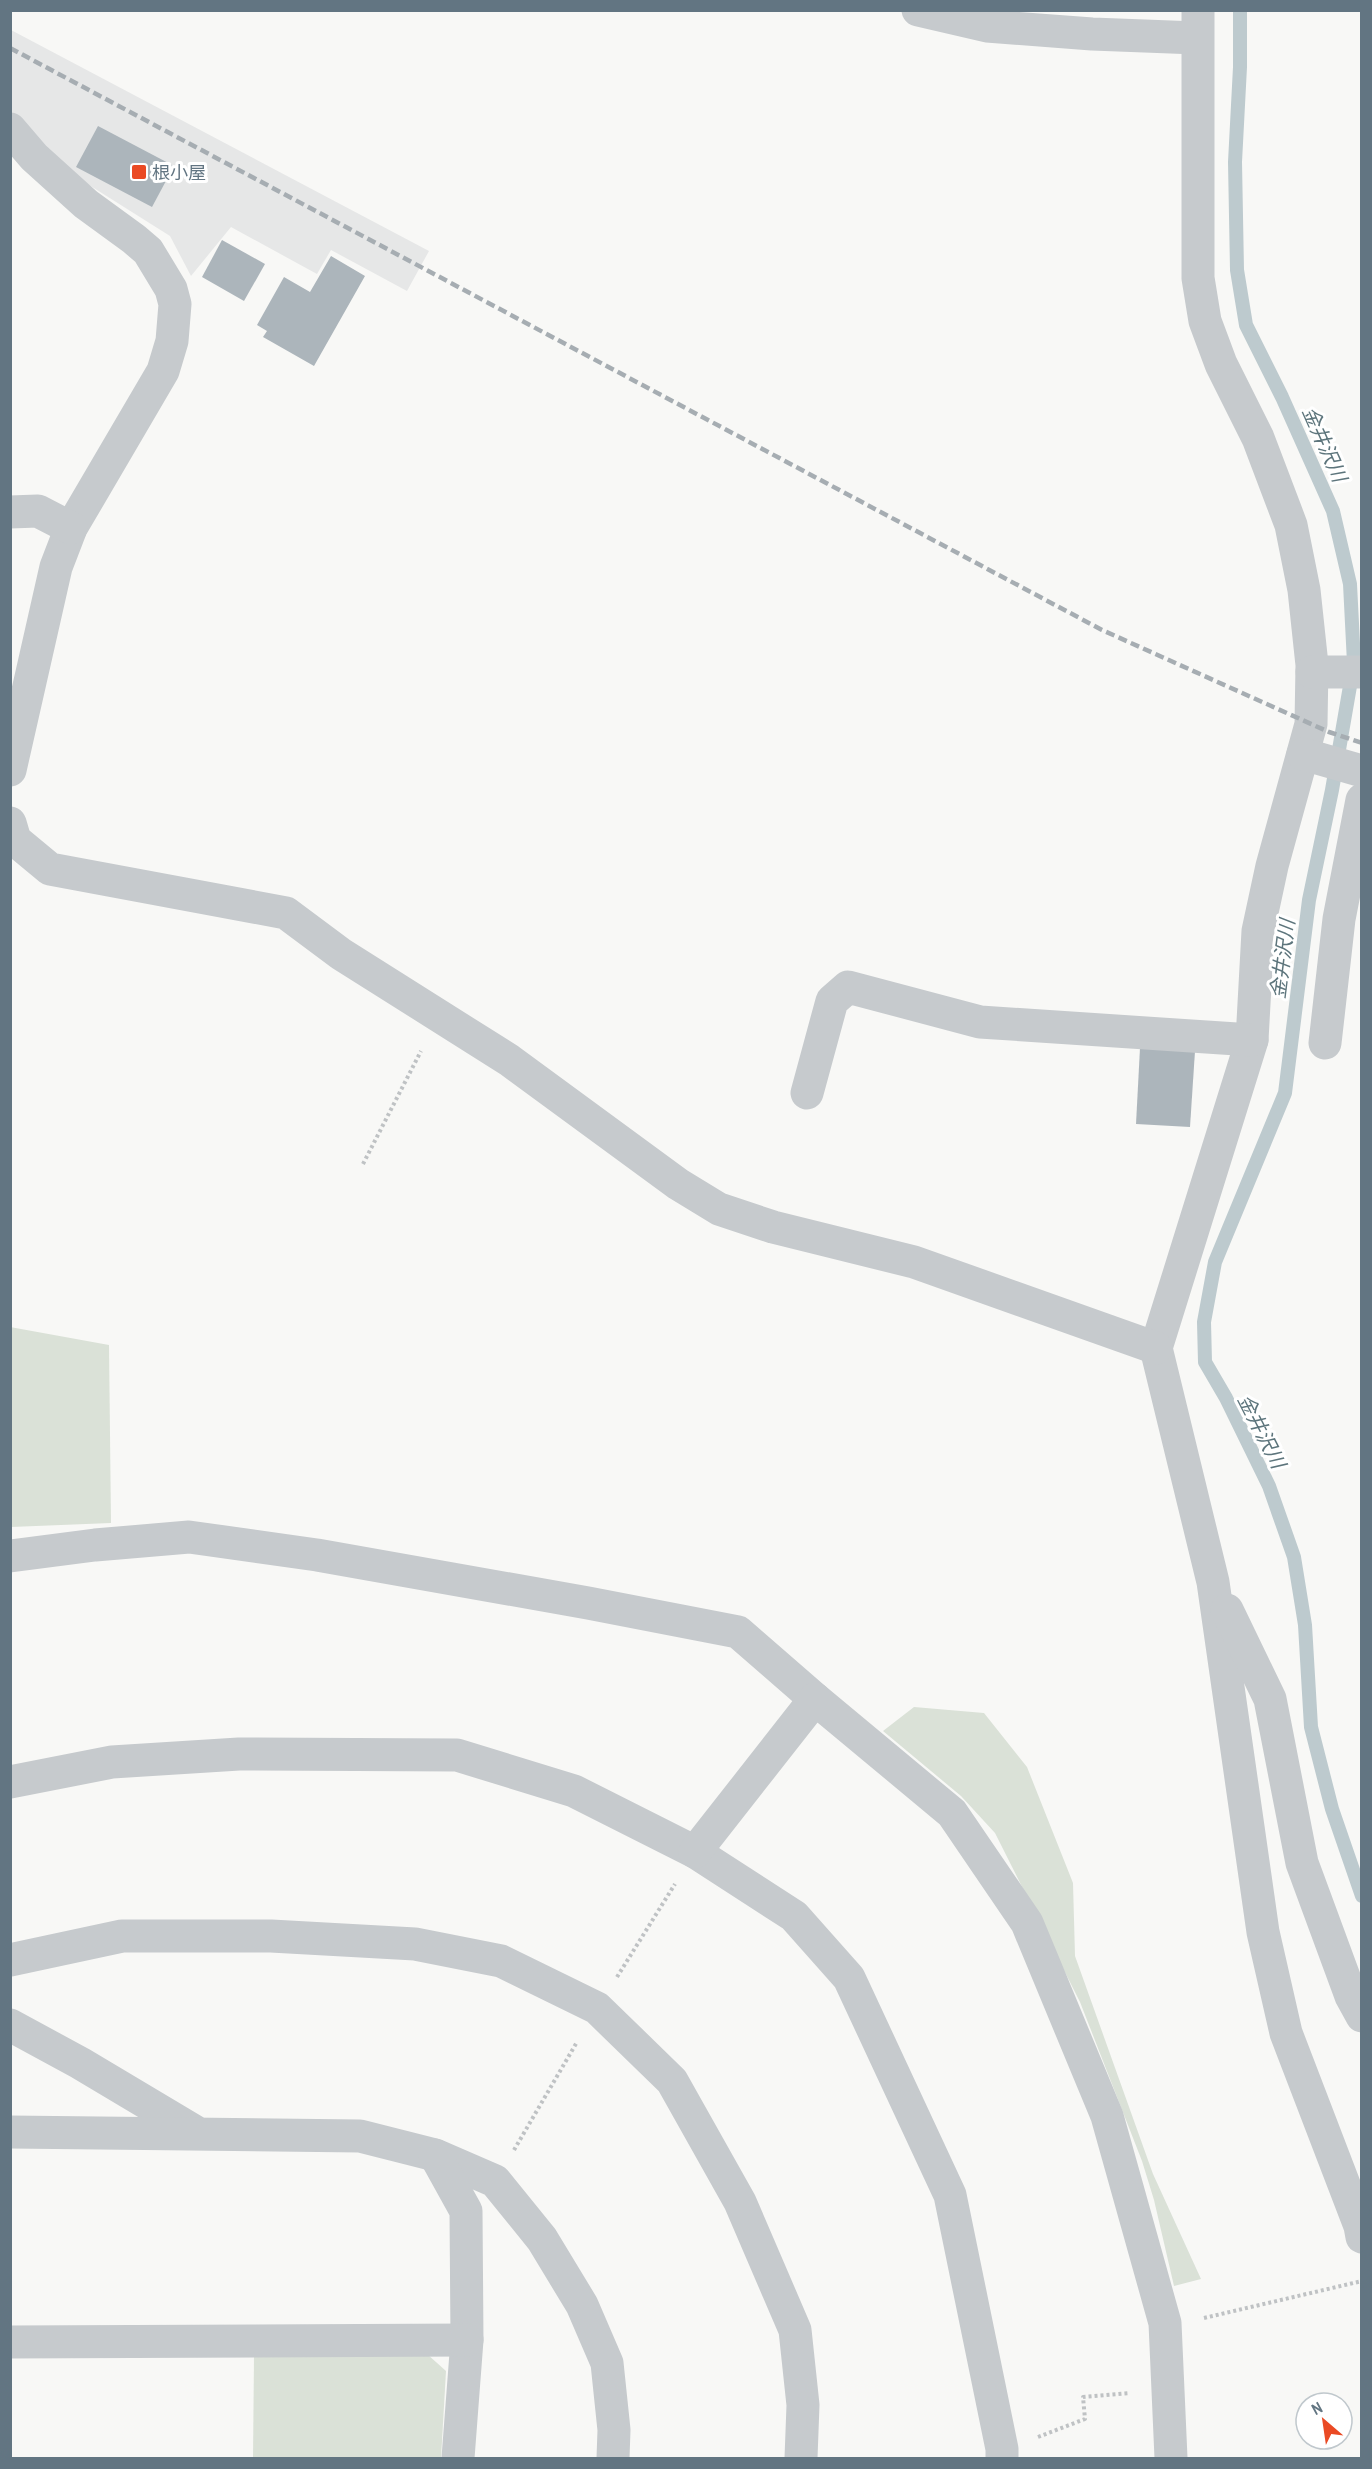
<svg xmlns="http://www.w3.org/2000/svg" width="1372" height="2469" font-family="'Archivo Narrow','Noto Sans JP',sans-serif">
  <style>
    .built { fill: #e6e7e7 }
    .green { fill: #dae1d7 }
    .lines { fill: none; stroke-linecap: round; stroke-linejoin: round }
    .stream { stroke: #bdcace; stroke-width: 14 }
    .building { fill: #acb5bb }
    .path { stroke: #bfc2c4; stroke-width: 4; stroke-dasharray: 3 3; stroke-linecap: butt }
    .minor { stroke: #c6cacd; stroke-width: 33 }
    .rail { stroke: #a6adb2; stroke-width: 4.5; stroke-dasharray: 9 4.5; stroke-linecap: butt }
    .poi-dot { fill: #ea4a24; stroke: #fff; stroke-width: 2 }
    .labels { text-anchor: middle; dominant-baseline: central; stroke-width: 6; stroke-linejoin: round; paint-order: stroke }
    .poi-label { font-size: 18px; fill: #627582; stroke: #fff; text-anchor: start }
    .water-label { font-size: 20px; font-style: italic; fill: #5d757c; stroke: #fff }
  </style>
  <rect width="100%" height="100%" fill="#f8f8f6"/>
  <polygon class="built" points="11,30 429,251 407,291 331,250 317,274 231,227 191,276 170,236 70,173 11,112"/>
  <g class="green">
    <polygon points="10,1327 109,1345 111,1523 11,1527"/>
    <polygon points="914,1707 984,1713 1027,1767 1073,1883 1075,1956 1153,2174 1201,2279 1174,2286 1154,2200 1142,2161 1080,2002 995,1833 961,1796 883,1731"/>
    <polygon points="427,2354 446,2371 441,2458 253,2458 254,2355"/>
  </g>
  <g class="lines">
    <polyline class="stream" points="1240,10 1240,67 1235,162 1237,270 1246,325 1282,397 1333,511 1350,584 1354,663 1332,790 1309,900 1285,1093 1215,1262 1204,1322 1205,1362 1226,1398 1269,1486 1294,1557 1305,1625 1311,1727 1332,1809 1362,1896"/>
  </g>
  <g class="building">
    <polygon points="98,126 174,166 152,207 76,167"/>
    <polygon points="222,240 265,264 244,301 202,277"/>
    <polygon points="331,256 365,276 314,366 263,337 267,331 257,325 284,277 310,292"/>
    <polygon points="1140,1048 1195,1051 1190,1127 1136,1124"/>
  </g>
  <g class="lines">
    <g class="path">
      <polyline points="363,1164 421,1051"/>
      <polyline points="617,1977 675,1884"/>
      <polyline points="514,2150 577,2042"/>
      <polyline points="1204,2318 1362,2281"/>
      <polyline points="1038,2437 1085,2419 1083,2397 1129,2393"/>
    </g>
    <g class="minor">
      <polyline points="918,10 987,26 1092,34 1197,38"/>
      <polyline points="1198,10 1198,278 1205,321 1221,364 1258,438 1291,525 1304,590 1312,665 1311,724 1272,866 1258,931 1252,1040 1156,1348 1213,1582 1263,1932 1286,2033 1360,2226 1362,2237"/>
      <polyline points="10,129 34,157 86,204 134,239 148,251 171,289 175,304 172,341 163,371 71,528 56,567 10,770"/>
      <polyline points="10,512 38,511 71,528"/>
      <polyline points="1312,672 1362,672"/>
      <polyline points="1303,754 1362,771"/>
      <polyline points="10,823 15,840 50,869 286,913 341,954 509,1060 678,1184 719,1209 773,1227 914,1262 1156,1348"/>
      <polyline points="1325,1043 1339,919 1362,800"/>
      <polyline points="807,1093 832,1001 848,987 980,1022 1252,1040"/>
      <polyline points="10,1556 95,1545 189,1537 317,1555 588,1603 738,1632 815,1699"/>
      <polyline points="1227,1610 1270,1699 1302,1863 1351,1996 1362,2016"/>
      <polyline points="10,1782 112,1762 239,1754 457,1755 574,1791 695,1852 794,1916 849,1978 950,2195 1002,2449 1002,2458"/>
      <polyline points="695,1852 815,1699 952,1813 1027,1923 1107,2116 1165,2323 1171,2458"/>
      <polyline points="10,1960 122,1936 271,1936 415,1944 501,1961 597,2008 672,2081 740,2202 795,2330 803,2405 801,2458"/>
      <polyline points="10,2025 80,2063 194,2131"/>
      <polyline points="10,2132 360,2136 435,2155 495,2181 542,2239 582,2305 607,2363 614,2430 613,2458"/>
      <polyline points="435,2155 466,2211 467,2340 458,2458"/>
      <polyline points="10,2342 467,2340"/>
    </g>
    <polyline class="rail" points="10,48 1102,630 1329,732 1362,743"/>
  </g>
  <rect class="poi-dot" x="131" y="164" width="16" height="16" rx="3"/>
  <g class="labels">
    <g class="poi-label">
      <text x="152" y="172">根小屋</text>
    </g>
    <g class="water-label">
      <text transform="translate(1325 444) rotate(66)">金井沢川</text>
      <text transform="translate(1282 959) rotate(-83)">金井沢川</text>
      <text transform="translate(1262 1431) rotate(63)">金井沢川</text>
    </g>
  </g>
  <rect width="1372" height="2469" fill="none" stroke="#627582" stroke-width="24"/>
  <g transform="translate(1324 2421) rotate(331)"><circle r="28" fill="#ffffff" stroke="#c0c8cd" stroke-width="1.5"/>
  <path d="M0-4.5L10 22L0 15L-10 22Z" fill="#ea4a24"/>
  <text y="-9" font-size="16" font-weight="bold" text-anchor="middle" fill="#627582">N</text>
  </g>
</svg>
